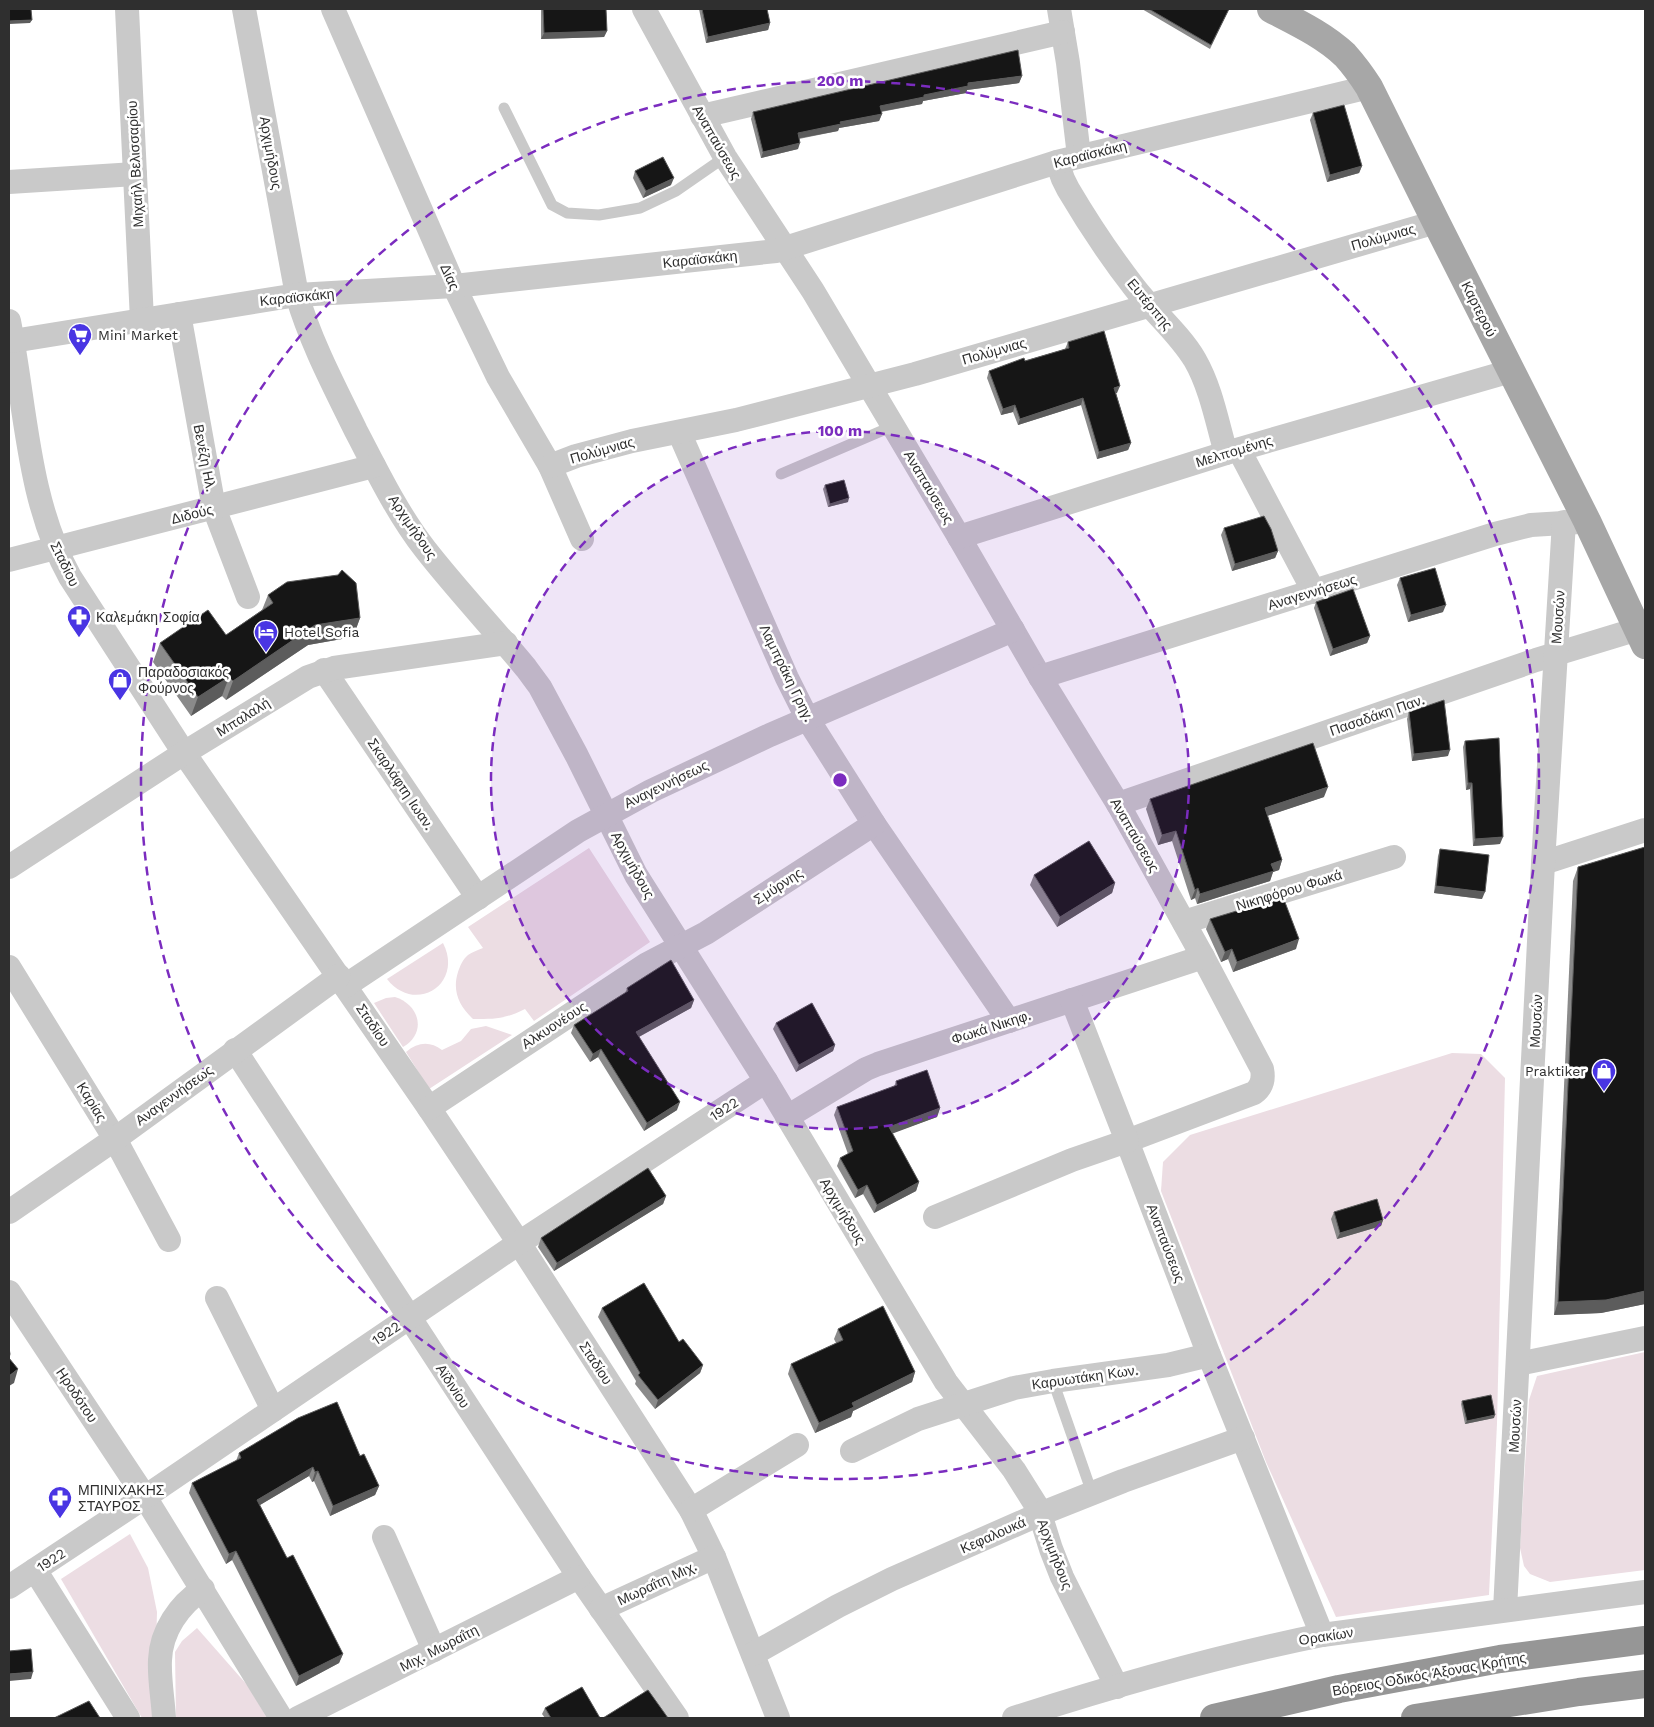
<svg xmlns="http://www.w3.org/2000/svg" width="1654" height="1727" font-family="'Work Sans',sans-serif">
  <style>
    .green { fill: #ecdde3 }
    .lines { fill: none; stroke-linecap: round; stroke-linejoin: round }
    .service { stroke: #c9c9c9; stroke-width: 11 }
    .minor { stroke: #c9c9c9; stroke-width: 24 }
    .primary { stroke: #a7a7a7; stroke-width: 28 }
    .motorway { stroke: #969696; stroke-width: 28 }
    .wall { fill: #8a8a8a }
    .shaded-wall { fill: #5c5c5c }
    .building { fill: #161616; stroke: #5c5c5c }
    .ring { fill: none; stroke: #7b2cbf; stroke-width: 2.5; stroke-dasharray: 9 6 }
    .labels { text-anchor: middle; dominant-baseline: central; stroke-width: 5; stroke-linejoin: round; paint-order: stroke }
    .street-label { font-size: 14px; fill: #2f2f2f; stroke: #fff }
    .poi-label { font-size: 14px; fill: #2f2f2f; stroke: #fff; text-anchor: start }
    .centre { fill: #7b2cbf; stroke: #fff; stroke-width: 2.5 }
    .ring-label { font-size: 15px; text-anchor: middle; font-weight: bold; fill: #7b2cbf; stroke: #fff; stroke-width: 5; stroke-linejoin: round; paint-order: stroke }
  </style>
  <rect width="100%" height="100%" fill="#fff"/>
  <g class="green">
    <path d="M589,848L650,942L534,1021L525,1009C505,1019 496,1019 473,1019C459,1006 452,991 458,972C460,966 463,959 468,955C472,952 478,950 483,948L468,927Z"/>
    <path d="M443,943C464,984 415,1015 387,979Z"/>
    <path d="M395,997C420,1005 427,1033 403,1047L374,1003L386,998Z"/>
    <path d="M486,1026L512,1035L429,1089L406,1052C418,1042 430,1041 442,1050L461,1041L471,1029Z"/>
    <polygon points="1452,1053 1481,1054 1505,1078 1497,1423 1489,1595 1336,1617 1266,1462 1161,1191 1163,1162 1190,1135"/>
    <polygon points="1645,1352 1645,1570 1550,1582 1530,1574 1524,1566 1520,1548 1529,1400 1537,1376"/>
    <polygon points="130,1534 148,1568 157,1612 154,1718 142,1718 61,1579"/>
    <polygon points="197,1628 248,1686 267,1718 176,1718 175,1652 182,1641"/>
  </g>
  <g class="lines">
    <g class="service">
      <polyline points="504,108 552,205 567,213 599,215 640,208 676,191 725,157"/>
      <polyline points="781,474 893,426"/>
      <polyline points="1053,1381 1092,1493"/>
    </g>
    <g class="minor">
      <polyline points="127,9 142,320"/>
      <path d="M244,9L297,295C311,343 334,386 356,431C377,471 397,513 425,549C457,590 493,628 526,668L540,687L577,756L636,875L766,1081L946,1382L1014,1470L1036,1505L1040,1514L1051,1549L1062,1577L1117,1687"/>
      <polyline points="333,9 454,286 498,377 550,466 582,539"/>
      <path d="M644,9L725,157L813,291L959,537L1040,677L1118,804L1203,957L1262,1069C1264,1079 1262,1087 1254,1093L1127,1141L1209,1355L1322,1635"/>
      <polyline points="1059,9 1068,63 1079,156"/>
      <polyline points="702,116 1063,32"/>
      <path d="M1057,162L1063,179L1068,189C1088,223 1110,256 1134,287C1153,312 1179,333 1195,360C1211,388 1217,422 1226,453"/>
      <polyline points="9,182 135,174"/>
      <polyline points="179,314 214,508 248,597"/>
      <path d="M9,321C26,407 27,499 70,577L184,753L429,1108L519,1243L691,1510L714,1557L778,1718"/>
      <polyline points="13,341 297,295 454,286 776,251 1057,162 1369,87"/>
      <polyline points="679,432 787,678 807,718 874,824 1009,1021"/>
      <polyline points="1239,450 1314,592"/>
      <polyline points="550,466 576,456 632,441 736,420 915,374 1436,222"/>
      <polyline points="959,537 1226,453 1511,371"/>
      <polyline points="9,560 374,466"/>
      <polyline points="324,670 478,898"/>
      <polyline points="1040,677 1495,534 1531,525 1580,522"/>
      <polyline points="1118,804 1536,660 1638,629"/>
      <polyline points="1543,863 1645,830"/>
      <polyline points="9,867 184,753 308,677 334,668 506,643"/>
      <polyline points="1184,922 1394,857"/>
      <polyline points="9,967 115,1139 169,1240"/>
      <polyline points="345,986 578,831 651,791 770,735 1013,630"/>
      <polyline points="235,1050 579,1577 677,1718"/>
      <polyline points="429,1108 647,964 706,933 874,824"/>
      <polyline points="787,1117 866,1069 878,1064 1203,957"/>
      <polyline points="9,1212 115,1139 339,976"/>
      <polyline points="935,1217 1072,1160 1127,1141 1072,1000"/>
      <polyline points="9,1292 145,1497 281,1718"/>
      <polyline points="217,1298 273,1410"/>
      <polyline points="1518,1364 1645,1338"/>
      <polyline points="852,1451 918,1419 1014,1388 1053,1381 1168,1365 1209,1355"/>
      <polyline points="691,1510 797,1445"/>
      <polyline points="384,1537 434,1650"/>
      <polyline points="35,1570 128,1718"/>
      <polyline points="9,1587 145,1497 519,1243 766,1081"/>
      <polyline points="601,1609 714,1557"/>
      <polyline points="1505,1610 1543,863 1564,522"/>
      <polyline points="753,1654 838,1606 892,1579 1040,1514 1123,1481 1243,1438"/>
      <path d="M164,1718C163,1699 159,1679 160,1660C161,1631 179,1605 203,1589"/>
      <polyline points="298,1718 579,1577"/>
      <path d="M1014,1718C1116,1685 1218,1656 1322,1635L1645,1592"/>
    </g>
    <path class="primary" d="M1271,9C1296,22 1324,35 1345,55C1354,65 1362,76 1369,87L1436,222L1587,521L1645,645"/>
    <g class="motorway">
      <polyline points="1214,1718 1339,1689 1500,1659 1645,1640"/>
      <polyline points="1415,1718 1579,1692 1645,1684"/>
    </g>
  </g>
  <g class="wall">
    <polygon points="541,9 606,9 607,31 604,37 541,39"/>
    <polygon points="699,9 767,9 770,23 768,30 706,43"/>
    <polygon points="1142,9 1229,9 1210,49"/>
    <polygon points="1022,76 1019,83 967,90 966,93 923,101 922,104 881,112 882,114 879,121 839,128 838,131 799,139 798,149 761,158 751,119 753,112"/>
    <polygon points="1313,113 1362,166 1359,173 1327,182 1310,120"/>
    <polygon points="635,171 671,185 643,198 633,178"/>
    <polygon points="1068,342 1117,393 1116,393 1131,443 1128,450 1097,459 1081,405 1018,425 1013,412 1001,415 987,378 989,371 1065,349"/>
    <polygon points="825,485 848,502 828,507 823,489"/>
    <polygon points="1224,528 1278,551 1275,558 1232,571 1221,535"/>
    <polygon points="1400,578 1443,612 1408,622 1397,585"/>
    <polygon points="268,595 360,618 353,637 308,645 226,700 222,696 191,716 153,662 160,643 226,635 262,610"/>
    <polygon points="1316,602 1370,636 1367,643 1330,656 1314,608"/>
    <polygon points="1409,712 1448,756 1412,761 1407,719"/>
    <polygon points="1465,741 1500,844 1473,846 1470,789 1466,790 1463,747"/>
    <polygon points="1324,797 1267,816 1282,860 1279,870 1273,872 1270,881 1197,904 1195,898 1191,900 1172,841 1158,845 1146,809 1150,799"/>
    <polygon points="1645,847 1645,1304 1601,1313 1554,1315 1573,881 1578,867"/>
    <polygon points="1440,849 1482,899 1434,893 1438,856"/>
    <polygon points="1034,875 1115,883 1112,893 1057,927 1030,885"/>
    <polygon points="1210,919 1296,949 1233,972 1228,959 1221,962 1206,929"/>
    <polygon points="627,988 694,1000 691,1008 639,1037 677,1110 644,1131 598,1057 590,1062 571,1033 574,1025 625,993"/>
    <polygon points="776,1023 835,1045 833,1051 796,1072 773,1029"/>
    <polygon points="896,1081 940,1108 937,1117 892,1133 919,1182 916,1191 874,1213 863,1194 855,1198 837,1166 840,1158 848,1154 834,1115 837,1107 894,1087"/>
    <polygon points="666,1196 663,1204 554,1271 538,1247 541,1238"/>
    <polygon points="1334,1212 1383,1220 1381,1226 1337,1239 1331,1219"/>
    <polygon points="602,1308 679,1342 703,1365 700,1373 655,1409 635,1384 636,1381 598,1317"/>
    <polygon points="838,1329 915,1372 912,1382 853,1411 851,1417 815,1433 788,1374 791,1364 836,1343 834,1339"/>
    <polygon points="1462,1401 1494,1418 1465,1424 1461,1404"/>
    <polygon points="239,1453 360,1456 379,1486 375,1495 330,1516 314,1481 312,1482 309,1476 260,1505 287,1558 343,1654 339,1663 296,1686 232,1560 226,1564 189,1493 192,1483 236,1461"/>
    <polygon points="545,1708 600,1718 545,1718 542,1714"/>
  </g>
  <g class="shaded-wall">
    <polygon points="32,20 30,23 9,24 9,21"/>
    <polygon points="770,23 768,30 706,43 708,37"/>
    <polygon points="607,31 604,37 541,39 544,33"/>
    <polygon points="1022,76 1019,83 967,90 966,93 923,101 922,104 878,112 880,106 968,83"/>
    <polygon points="882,114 879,121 839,128 838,131 795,139 798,133 840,122"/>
    <polygon points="800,143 798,149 761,158 763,152"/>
    <polygon points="1362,166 1359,173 1327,182 1330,175"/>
    <polygon points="674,178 671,185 643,198 646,191"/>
    <polygon points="1120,386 1117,393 1112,394 1114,388"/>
    <polygon points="1083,398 1081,405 1018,425 1020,419"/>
    <polygon points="1015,405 1013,412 1001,415 1003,409"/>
    <polygon points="1131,443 1128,450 1097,459 1099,452"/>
    <polygon points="849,498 848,502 828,507 830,504"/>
    <polygon points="1278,551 1275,558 1232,571 1235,564"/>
    <polygon points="1446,605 1443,612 1408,622 1411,615"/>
    <polygon points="360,618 353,637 308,645 226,700 233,681 315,625"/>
    <polygon points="1370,636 1367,643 1330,656 1333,649"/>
    <polygon points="229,677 222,696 191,716 198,697"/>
    <polygon points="1450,750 1448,756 1412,761 1414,754"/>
    <polygon points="1468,783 1472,783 1470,789 1466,790"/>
    <polygon points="1328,787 1324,797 1261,818 1265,808"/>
    <polygon points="1176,831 1172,841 1158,845 1162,835"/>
    <polygon points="1503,837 1500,844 1473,846 1475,839"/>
    <polygon points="1282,860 1279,870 1273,872 1270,881 1197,904 1200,894 1271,864"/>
    <polygon points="1115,883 1112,893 1057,927 1060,917"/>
    <polygon points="1436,886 1485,892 1482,899 1434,893"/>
    <polygon points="1198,888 1195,898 1191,900 1195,890"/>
    <polygon points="1299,939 1296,949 1233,972 1237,962"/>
    <polygon points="1232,949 1228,959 1221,962 1225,952"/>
    <polygon points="694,1000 691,1008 633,1040 636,1032"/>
    <polygon points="835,1045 833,1051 796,1072 799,1065"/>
    <polygon points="601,1049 598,1057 590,1062 593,1054"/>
    <polygon points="680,1102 677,1110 644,1131 647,1123"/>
    <polygon points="940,1108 937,1117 886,1136 889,1127"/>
    <polygon points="919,1182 916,1191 874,1213 877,1205"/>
    <polygon points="867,1185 863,1194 855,1198 858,1190"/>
    <polygon points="666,1196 663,1204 554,1271 557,1263"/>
    <polygon points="1383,1220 1381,1226 1337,1239 1340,1233"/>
    <polygon points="1645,1291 1645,1304 1601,1313 1554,1315 1558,1302"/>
    <polygon points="703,1365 700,1373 655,1409 658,1400"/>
    <polygon points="18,1369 14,1383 9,1386 9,1376"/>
    <polygon points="915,1372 912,1382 853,1411 851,1417 815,1433 819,1423 852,1403"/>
    <polygon points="1495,1415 1494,1418 1465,1424 1467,1421"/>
    <polygon points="313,1467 309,1476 253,1509 257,1500"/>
    <polygon points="318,1471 314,1481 312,1482 315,1472"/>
    <polygon points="379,1486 375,1495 330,1516 333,1506"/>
    <polygon points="236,1551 232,1560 226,1564 229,1554"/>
    <polygon points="343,1654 339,1663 296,1686 299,1676"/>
    <polygon points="33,1672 31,1679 9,1681 9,1674"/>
  </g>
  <g class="building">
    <polygon points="9,9 31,9 32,20 9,21"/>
    <polygon points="543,9 606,9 607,31 544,33"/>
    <polygon points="702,9 767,9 770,23 708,37"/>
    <polygon points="1149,9 1229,9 1211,45"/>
    <polygon points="1018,50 1022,76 968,83 968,86 924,95 924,97 880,106 882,114 840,122 841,124 798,133 800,143 763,152 753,112"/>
    <polygon points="1344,105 1362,166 1330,175 1313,113"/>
    <polygon points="663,157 674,178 646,191 635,171"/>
    <polygon points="1104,331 1120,386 1114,388 1131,443 1099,452 1083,398 1020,419 1015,405 1003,409 989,371 1024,358 1025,361 1069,348 1068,342"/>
    <polygon points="844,480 849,498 830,504 825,485"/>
    <polygon points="1264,516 1271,529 1278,551 1235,564 1224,528"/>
    <polygon points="1435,568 1446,605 1411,615 1400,578"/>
    <polygon points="342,570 356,583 360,618 315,625 233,681 229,677 198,697 160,643 208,610 226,635 273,603 268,595 287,582 338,575"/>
    <polygon points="1353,589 1370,636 1333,649 1316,602"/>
    <polygon points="1444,700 1450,750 1414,754 1409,712"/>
    <polygon points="1499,738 1503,837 1475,839 1472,783 1468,783 1465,741"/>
    <polygon points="1313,743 1328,787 1265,808 1282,860 1271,864 1274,871 1200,894 1198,888 1195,890 1176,831 1162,835 1150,799"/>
    <polygon points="1089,841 1115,883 1060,917 1034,875"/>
    <polygon points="1645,847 1645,1291 1606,1300 1558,1302 1578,867"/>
    <polygon points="1440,849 1489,855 1485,892 1436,886"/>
    <polygon points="1283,897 1299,939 1237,962 1232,949 1225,952 1210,919"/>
    <polygon points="671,960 694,1000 636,1032 680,1102 647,1123 601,1049 593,1054 574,1025 628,991 627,988"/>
    <polygon points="812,1003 835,1045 799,1065 776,1023"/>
    <polygon points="927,1070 940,1108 889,1127 919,1182 877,1205 867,1185 858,1190 840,1158 853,1151 837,1107 897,1085 896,1081"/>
    <polygon points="648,1168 666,1196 557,1263 541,1238"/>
    <polygon points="1377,1199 1383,1220 1340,1233 1334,1212"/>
    <polygon points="644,1283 679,1342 683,1339 703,1365 658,1400 638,1375 640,1373 602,1308"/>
    <polygon points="883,1306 915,1372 852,1403 854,1407 819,1423 791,1364 843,1340 838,1329"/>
    <polygon points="9,1348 10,1354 9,1358 18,1369 9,1376"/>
    <polygon points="1491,1395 1495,1415 1467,1421 1462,1401"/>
    <polygon points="337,1402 360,1456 364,1454 379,1486 333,1506 318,1471 315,1472 313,1467 257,1500 287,1558 293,1555 343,1654 299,1676 236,1551 229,1554 192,1483 241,1458 239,1453 298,1418"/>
    <polygon points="31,1649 33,1672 9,1674 9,1651"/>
    <polygon points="582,1687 600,1718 551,1718 545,1708"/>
    <polygon points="648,1690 668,1718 603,1718"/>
    <polygon points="89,1701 100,1718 54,1718"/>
  </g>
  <circle cx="840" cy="780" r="349" fill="#7b2cbf" fill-opacity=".12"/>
  <g class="ring">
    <circle cx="840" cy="780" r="349"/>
    <circle cx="840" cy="780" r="699"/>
  </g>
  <defs>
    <g id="supermarket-pin" transform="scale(1.25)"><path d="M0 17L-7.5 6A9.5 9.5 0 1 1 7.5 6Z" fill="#4935e3" stroke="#fff"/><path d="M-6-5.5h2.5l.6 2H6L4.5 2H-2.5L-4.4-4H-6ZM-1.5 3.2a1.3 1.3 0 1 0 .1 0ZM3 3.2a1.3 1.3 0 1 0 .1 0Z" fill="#fff"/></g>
    <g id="pharmacy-pin" transform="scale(1.25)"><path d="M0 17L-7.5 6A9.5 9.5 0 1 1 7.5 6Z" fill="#4935e3" stroke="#fff"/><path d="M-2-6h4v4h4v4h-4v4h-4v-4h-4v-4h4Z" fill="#fff"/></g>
    <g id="hotel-pin" transform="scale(1.25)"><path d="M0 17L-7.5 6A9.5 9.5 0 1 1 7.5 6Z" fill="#4935e3" stroke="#fff"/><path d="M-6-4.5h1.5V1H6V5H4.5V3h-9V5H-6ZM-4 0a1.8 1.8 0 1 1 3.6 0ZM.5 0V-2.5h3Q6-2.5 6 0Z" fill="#fff"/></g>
    <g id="shop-pin" transform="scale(1.25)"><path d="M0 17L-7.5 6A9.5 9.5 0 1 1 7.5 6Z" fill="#4935e3" stroke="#fff"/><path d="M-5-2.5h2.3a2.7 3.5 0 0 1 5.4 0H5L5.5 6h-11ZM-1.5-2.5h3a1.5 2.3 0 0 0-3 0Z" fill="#fff"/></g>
  </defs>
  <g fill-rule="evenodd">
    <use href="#supermarket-pin" x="80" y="335"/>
    <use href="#pharmacy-pin" x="79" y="617"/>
    <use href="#hotel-pin" x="266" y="632"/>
    <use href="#shop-pin" x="120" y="680"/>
    <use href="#shop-pin" x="1604" y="1071"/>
    <use href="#pharmacy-pin" x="60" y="1498"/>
  </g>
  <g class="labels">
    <g class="street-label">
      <text transform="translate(717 142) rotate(60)">Αναπαύσεως</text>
      <text transform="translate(271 153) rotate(80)">Αρχιμήδους</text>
      <text transform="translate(1090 154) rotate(-14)">Καραϊσκάκη</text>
      <text transform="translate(135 164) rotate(-93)">Μιχαήλ Βελισσαρίου</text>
      <text transform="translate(1383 237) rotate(-16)">Πολύμνιας</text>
      <text transform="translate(700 259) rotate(-6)">Καραϊσκάκη</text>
      <text transform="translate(450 277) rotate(66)">Δίας</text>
      <text transform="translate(297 297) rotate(-6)">Καραϊσκάκη</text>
      <text transform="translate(1150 304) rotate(50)">Ευτέρπης</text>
      <text transform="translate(1479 309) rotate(63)">Καρτερού</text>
      <text transform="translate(994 351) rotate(-16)">Πολύμνιας</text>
      <text transform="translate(602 450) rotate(-16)">Πολύμνιας</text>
      <text transform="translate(1234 451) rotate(-17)">Μελπομένης</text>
      <text transform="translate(205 458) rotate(79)">Βενέζη Ηλ.</text>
      <text transform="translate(929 487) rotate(59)">Αναπαύσεως</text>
      <text transform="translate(192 514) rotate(-14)">Διδούς</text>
      <text transform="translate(413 527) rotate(56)">Αρχιμήδους</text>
      <text transform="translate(65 564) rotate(64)">Σταδίου</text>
      <text transform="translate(1312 592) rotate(-17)">Αναγεννήσεως</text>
      <text transform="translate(1558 617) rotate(-86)">Μουσών</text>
      <text transform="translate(787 673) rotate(64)">Λαμπράκη Γρηγ.</text>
      <text transform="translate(1377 715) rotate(-19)">Πασαδάκη Παν.</text>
      <text transform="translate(243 717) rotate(-32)">Μπαλαλή</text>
      <text transform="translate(401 784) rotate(56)">Σκαρλάφτη Ιωαν.</text>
      <text transform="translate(666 784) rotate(-26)">Αναγεννήσεως</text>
      <text transform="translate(1135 835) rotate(60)">Αναπαύσεως</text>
      <text transform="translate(633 865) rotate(61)">Αρχιμήδους</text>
      <text transform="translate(778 886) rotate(-33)">Σμύρνης</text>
      <text transform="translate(1289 890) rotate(-17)">Νικηφόρου Φωκά</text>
      <text transform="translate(1536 1021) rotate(-87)">Μουσών</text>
      <text transform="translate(373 1025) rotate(56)">Σταδίου</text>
      <text transform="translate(554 1025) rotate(-33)">Αλκυονέους</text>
      <text transform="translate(991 1027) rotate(-18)">Φωκά Νικηφ.</text>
      <text transform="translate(174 1095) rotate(-36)">Αναγεννήσεως</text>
      <text transform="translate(92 1102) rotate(58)">Καρίας</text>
      <text transform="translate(724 1109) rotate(-33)">1922</text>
      <text transform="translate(843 1211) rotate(59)">Αρχιμήδους</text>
      <text transform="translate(1166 1243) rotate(69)">Αναπαύσεως</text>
      <text transform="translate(386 1333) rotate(-34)">1922</text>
      <text transform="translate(596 1363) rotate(57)">Σταδίου</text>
      <text transform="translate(1085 1377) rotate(-8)">Καρυωτάκη Κων.</text>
      <text transform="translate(453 1386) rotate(57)">Αϊδινίου</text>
      <text transform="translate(77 1395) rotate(56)">Ηροδότου</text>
      <text transform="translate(1515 1426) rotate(-87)">Μουσών</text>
      <text transform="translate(993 1535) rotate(-24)">Κεφαλουκά</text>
      <text transform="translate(1055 1554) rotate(69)">Αρχιμήδους</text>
      <text transform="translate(51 1560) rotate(-33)">1922</text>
      <text transform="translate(657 1583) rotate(-25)">Μωραΐτη Μιχ.</text>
      <text transform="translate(1326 1636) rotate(-9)">Ορακίων</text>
      <text transform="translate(439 1648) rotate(-27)">Μιχ. Μωραΐτη</text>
      <text transform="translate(1429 1674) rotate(-10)">Βόρειος Οδικός Άξονας Κρήτης</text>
    </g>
    <g class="poi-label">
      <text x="98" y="335">Mini Market</text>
      <text x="96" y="617">Καλεμάκη Σοφία</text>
      <text x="284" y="632">Hotel Sofia</text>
      <text x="138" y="672">Παραδοσιακός<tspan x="138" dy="16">Φούρνος</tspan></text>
      <text x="1586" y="1071" text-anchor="end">Praktiker</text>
      <text x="78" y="1490">ΜΠΙΝΙΧΑΚΗΣ<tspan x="78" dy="16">ΣΤΑΥΡΟΣ</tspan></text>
    </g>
  </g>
  <circle cx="840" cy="780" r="8" class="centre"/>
  <g class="ring-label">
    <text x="840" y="86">200 m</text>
    <text x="840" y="436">100 m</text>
  </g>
  <rect width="1654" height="1727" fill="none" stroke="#2f2f2f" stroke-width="20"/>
</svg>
